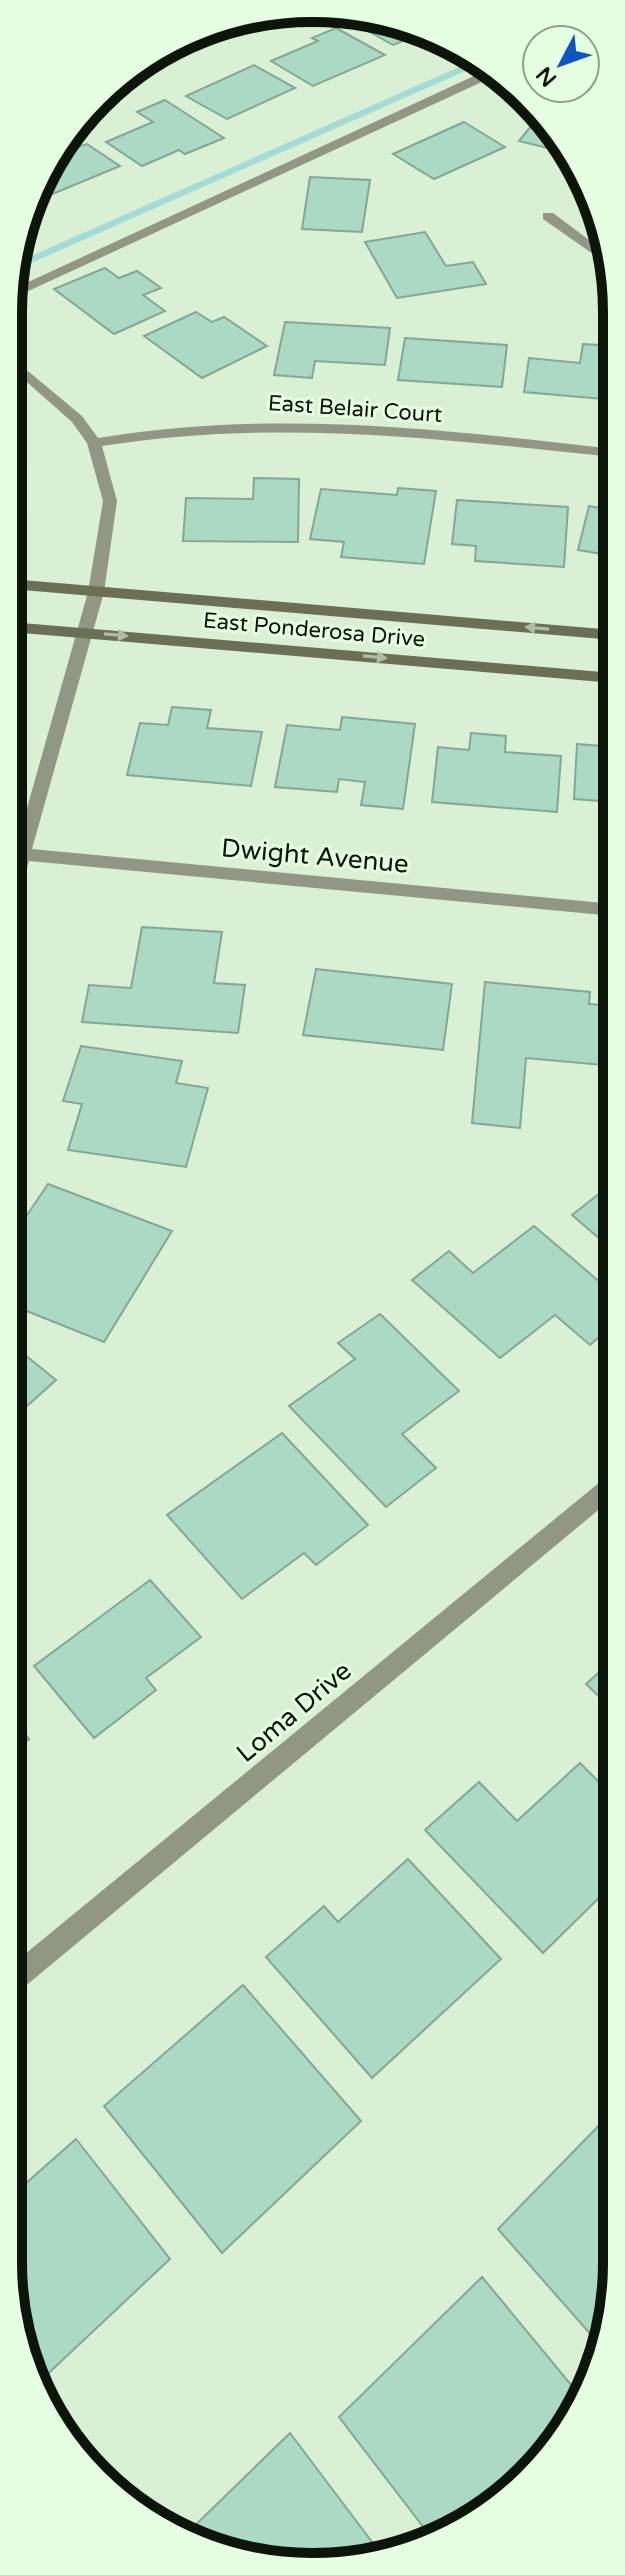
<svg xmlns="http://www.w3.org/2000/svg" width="625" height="2575" font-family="'Varela Round',sans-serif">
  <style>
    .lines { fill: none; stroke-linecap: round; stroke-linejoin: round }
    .stream { fill: #a5dbd6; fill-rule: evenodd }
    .building { fill: #abd9c3; stroke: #84a696; stroke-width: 2 }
    .service { fill: #929684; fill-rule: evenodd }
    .minor { fill: #929684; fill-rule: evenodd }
    .secondary { fill: #6a6f55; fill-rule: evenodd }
    .oneway { fill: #aebea2 }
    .labels { text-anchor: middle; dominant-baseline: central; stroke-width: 6; stroke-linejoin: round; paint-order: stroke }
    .far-street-label { font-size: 22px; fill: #0d150b; stroke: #e6fee1 }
    .street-label { font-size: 26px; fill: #0d150b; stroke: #e6fee1 }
    .rim { fill: none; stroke: #0d150b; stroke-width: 10 }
  </style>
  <rect width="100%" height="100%" fill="#d9f0d4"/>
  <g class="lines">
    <polygon class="stream" points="475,60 481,64 11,272 13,264"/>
  </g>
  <g class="building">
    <polygon points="370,16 443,38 424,46 410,38 393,45 354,23"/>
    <polygon points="336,28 385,55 313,86 271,61 318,41 312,38"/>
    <polygon points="254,65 295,88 227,119 186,96"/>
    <polygon points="165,100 224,138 185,154 179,150 142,166 106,142 153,122 137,112"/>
    <polygon points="540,115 568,153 519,141"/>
    <polygon points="464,122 505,147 434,179 393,154"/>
    <polygon points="87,144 120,166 43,198 37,195 49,160 54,154"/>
    <polygon points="310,177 370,180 362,232 302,229"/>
    <polygon points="425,232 446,266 473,262 486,284 397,298 365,242"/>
    <polygon points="105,268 119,278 137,271 161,288 143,295 165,311 114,334 54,289"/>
    <polygon points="196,312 212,322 224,317 267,346 202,378 144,336"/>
    <polygon points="285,322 390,328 385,365 315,361 312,378 274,375"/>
    <polygon points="405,338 507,345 502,387 398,380"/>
    <polygon points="583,344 614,346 614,400 524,392 529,358 580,363"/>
    <polygon points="254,478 299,479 298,542 183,541 186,498 253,499"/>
    <polygon points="398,488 436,491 424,564 341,557 344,542 310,539 321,489 397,495"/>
    <polygon points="457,500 568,507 564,567 475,561 476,546 452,544"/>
    <polygon points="589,506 614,510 614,556 578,550"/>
    <polygon points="172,707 211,710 207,728 262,732 251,786 127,775 140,723 168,725"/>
    <polygon points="342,717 415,724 403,809 361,805 365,782 339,779 337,792 275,787 287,725 340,730"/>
    <polygon points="471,733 506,736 505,752 561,756 557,812 432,802 438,747 469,750"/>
    <polygon points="577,744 614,747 614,802 574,799"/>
    <polygon points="142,927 222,932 214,983 245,985 238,1033 82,1022 89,985 131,988"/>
    <polygon points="316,969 452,984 443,1050 303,1035"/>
    <polygon points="485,982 590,992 589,1004 614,1006 614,1066 526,1058 520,1128 472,1123"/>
    <polygon points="81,1046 182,1061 176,1083 208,1088 186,1167 68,1150 82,1104 63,1101"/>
    <polygon points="614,1155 614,1176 601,1165"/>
    <polygon points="614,1182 614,1251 572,1215"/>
    <polygon points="48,1184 172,1231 104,1342 9,1304 9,1242"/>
    <polygon points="534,1226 614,1294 614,1324 590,1345 555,1315 500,1358 412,1280 449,1251 473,1273"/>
    <polygon points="380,1314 459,1391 402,1434 436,1468 386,1507 289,1406 355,1359 338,1343"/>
    <polygon points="9,1342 56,1380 9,1422"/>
    <polygon points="282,1433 368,1525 316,1565 304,1553 242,1599 167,1515"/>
    <polygon points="150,1580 201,1637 146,1678 156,1690 94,1738 34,1666"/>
    <polygon points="614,1659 614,1711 586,1684"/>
    <polygon points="9,1715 29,1739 9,1755"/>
    <polygon points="580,1763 614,1797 614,1890 611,1886 543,1953 425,1830 479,1782 517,1821"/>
    <polygon points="408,1859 501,1959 372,2078 266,1957 324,1906 338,1922"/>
    <polygon points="243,1985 361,2121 222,2253 104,2106"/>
    <polygon points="614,2110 614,2303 600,2345 498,2229"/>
    <polygon points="76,2139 170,2259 35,2386 31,2379 8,2262 8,2199"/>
    <polygon points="482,2277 582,2398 576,2414 507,2486 510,2490 498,2504 431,2537 339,2417"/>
    <polygon points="290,2433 372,2542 353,2560 292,2566 183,2537"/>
  </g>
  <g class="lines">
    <polygon class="service" points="489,69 497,75 11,299 11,290"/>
    <g class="minor">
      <polygon points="234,18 251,18 192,44 184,43"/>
      <polygon points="543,213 553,213 609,255 613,268 543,219"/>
      <path d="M11,357L82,416L98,438C274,409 439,429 614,449V457C441,439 276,418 102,446L117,501L104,592L32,849L614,904V916L29,861L19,898L10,904V847H16L88,592L103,501L87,443L72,422L11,368Z"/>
      <polygon points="614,1475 614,1497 17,1993 8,1996 8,1968 606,1477"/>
    </g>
    <g class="secondary">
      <polygon points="10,579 614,630 614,640 10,589"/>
      <polygon points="10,622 614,673 614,683 10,632"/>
    </g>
  </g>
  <defs><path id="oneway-solid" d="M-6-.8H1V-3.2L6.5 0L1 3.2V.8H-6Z" transform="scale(2)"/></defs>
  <g class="oneway">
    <use href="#oneway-solid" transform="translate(537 628) rotate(-175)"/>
    <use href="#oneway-solid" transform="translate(116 635) rotate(5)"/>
    <use href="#oneway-solid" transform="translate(375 657) rotate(5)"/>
  </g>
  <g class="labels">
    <g class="far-street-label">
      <text transform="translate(355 409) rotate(4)">East Belair Court</text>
      <text transform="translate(314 630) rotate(5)">East Ponderosa Drive</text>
    </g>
    <g class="street-label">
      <text transform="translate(315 856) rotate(5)">Dwight Avenue</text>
      <text transform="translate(294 1712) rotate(-40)">Loma Drive</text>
    </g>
  </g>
  <path d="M0 0H625V2575H0ZM312 22H313A290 290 0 0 1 603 312V2263A290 290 0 0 1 313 2553H312A290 290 0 0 1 22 2263V312A290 290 0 0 1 312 22Z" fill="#e6fee1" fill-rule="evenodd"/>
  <path class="rim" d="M312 22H313A290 290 0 0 1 603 312V2263A290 290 0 0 1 313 2553H312A290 290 0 0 1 22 2263V312A290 290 0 0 1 312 22Z"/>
  <g transform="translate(561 64) rotate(229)"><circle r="38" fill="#e6fee1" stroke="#8fa18b" stroke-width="2"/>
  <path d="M0-6L14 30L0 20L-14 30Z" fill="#0d55bf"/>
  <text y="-12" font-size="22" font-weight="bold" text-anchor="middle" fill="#0d150b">N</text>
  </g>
</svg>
